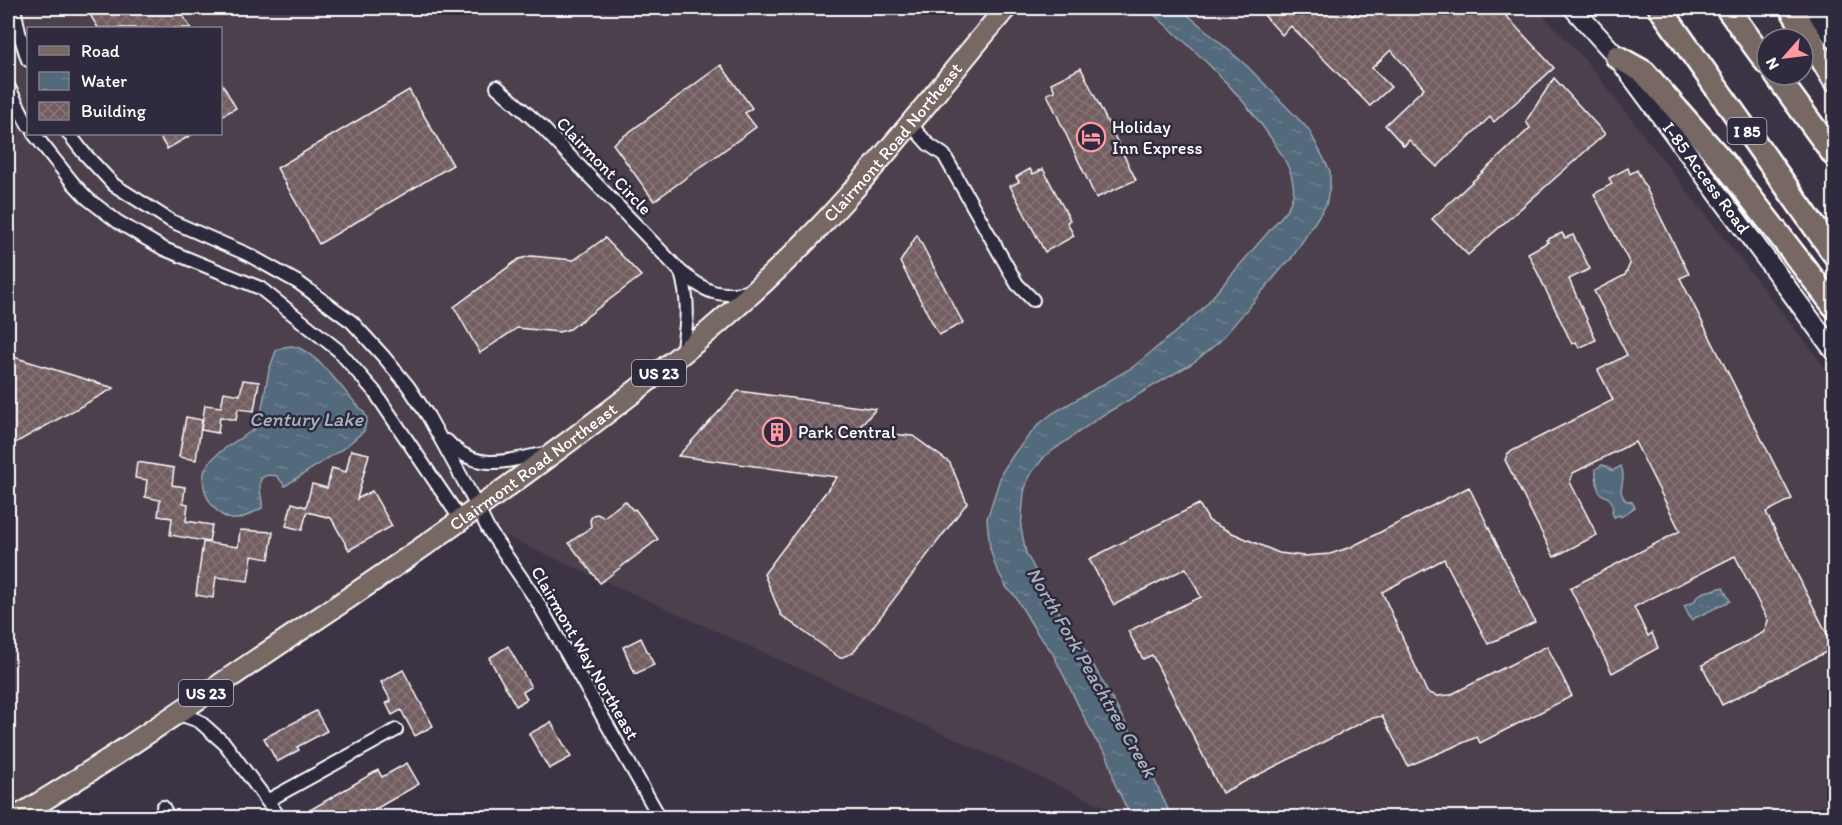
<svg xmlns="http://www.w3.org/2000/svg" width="1842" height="825" font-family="Itim,sans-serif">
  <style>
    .built { fill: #4c404c; fill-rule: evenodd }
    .water { fill: url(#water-ripples); stroke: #97a5b0; stroke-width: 1.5 }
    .building { fill: url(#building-cross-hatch); stroke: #fff; stroke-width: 1.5 }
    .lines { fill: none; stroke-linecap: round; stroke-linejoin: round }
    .minor-casing { stroke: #fff; stroke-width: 16 }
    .secondary-casing { stroke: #fff; stroke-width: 22 }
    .primary-casing { stroke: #fff; stroke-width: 24 }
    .motorway-casing { stroke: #fff; stroke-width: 27 }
    .minor { stroke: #2f2a3d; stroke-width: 12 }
    .secondary { stroke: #2f2a3d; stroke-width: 18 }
    .primary { stroke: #776864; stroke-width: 20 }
    .motorway { stroke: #776864; stroke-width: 22 }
    .labels { text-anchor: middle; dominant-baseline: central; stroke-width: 5; stroke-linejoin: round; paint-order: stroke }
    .shield { fill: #2f2a3d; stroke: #c1bfc5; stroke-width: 1.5 }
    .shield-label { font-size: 16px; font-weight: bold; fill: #fff }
    .poi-label { font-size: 18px; fill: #fff; stroke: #2f2a3d; text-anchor: start }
    .street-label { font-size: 18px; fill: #fff; stroke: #2f2a3d }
    .water-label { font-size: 20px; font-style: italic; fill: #a8b4be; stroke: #2f2a3d }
  </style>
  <defs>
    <pattern id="water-ripples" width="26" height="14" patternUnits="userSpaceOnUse" patternTransform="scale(1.5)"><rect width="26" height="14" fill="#52697c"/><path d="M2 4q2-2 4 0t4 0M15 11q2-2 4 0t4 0" fill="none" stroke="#6c8090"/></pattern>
    <pattern id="building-cross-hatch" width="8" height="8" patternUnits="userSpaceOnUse" patternTransform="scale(1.5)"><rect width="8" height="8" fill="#725d60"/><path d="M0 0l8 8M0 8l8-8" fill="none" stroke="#877578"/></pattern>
  </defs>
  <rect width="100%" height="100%" fill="#3c3444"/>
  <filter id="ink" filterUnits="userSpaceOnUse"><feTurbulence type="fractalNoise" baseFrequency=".0167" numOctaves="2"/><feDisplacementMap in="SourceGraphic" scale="12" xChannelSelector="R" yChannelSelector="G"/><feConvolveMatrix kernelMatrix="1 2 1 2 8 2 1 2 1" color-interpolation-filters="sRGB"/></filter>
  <g filter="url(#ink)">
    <path class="built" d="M8,8H1536L1585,60L1834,379V817H1128L474,522L306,622L112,744L8,807ZM28,28H220V134H28Z"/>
    <g class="water">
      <path d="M1146,8H1180L1248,67L1309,130L1330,171V185L1326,205L1291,259L1283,267L1220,341L1193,363L1103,415L1045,456L1029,476L1024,492L1021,528L1026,553L1050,598L1086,652L1141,751L1172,818L1133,817L1130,815L1114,782L1112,770L1107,755L1095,739L1052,652L1037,633L1015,596L1007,588L995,565L990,548L987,519L1002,472L1016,451L1039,424L1053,413L1133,367L1173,334L1202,309L1287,210C1291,201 1295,194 1293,184C1291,167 1280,152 1271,138C1237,88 1192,47 1146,8Z"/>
      <path d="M292,346C316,349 345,394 363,411L367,418L364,431L344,448L285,486L277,476C249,471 264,495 262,508C253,512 241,521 231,519C211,514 196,484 207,466C218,449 241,439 256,428L259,424L269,370L276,351L284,347Z"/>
      <path d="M1602,465L1607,466L1612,471L1621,466C1625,476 1622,482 1621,492L1625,500L1632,502L1635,507L1621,517L1620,515L1614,517C1610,511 1614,509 1612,503C1610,496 1604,497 1600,493C1598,491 1595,472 1596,469Z"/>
      <path d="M1723,587L1730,601L1691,620L1684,606L1694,602C1699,589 1712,592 1723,587Z"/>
    </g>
    <g class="building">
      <polygon points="86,8 178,8 191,28 98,28"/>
      <polygon points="1269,8 1345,8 1352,16 1362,8 1499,8 1554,68 1494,122 1490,117 1437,167 1409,140 1404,146 1385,125 1424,88 1391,50 1372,68 1391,87 1370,106 1291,26 1282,35 1263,14"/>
      <polygon points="721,65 752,108 745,113 756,127 654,201 613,144"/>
      <polygon points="1081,68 1136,180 1096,198 1047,94 1055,91 1051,83"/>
      <polygon points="1554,78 1605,134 1468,255 1432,219 1530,128 1526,121"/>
      <polygon points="220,80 236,108 220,117"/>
      <polygon points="409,90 453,165 319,244 277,168"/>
      <polygon points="158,134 193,134 167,149"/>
      <polygon points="1628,168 1630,174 1637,170 1689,274 1680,278 1792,499 1766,512 1834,648 1722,705 1702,665 1764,632 1768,621 1735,556 1634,607 1648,636 1652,633 1658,648 1612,673 1570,588 1680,531 1635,442 1573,473 1570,482 1597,535 1554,557 1505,460 1508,453 1613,400 1598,370 1627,355 1594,291 1625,275 1630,264 1594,194 1612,184 1609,178"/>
      <polygon points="1030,169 1033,174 1043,169 1070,220 1067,222 1074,236 1045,252 1010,186 1019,182 1016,177"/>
      <polygon points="1562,233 1565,238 1573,235 1590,269 1569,279 1596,340 1579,348 1576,342 1572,344 1528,253 1548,242 1546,240"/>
      <polygon points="917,235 963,323 939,335 900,262"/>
      <polygon points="605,238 641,276 570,329 559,332 517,328 480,353 454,307 519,259 531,256 574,260"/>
      <polygon points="8,355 20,359 114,388 8,447"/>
      <polygon points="243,380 259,382 254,411 238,409 236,420 220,417 218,433 201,430 205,405 221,407 224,392 240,395"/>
      <polygon points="738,391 876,409 856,431 913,436 950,463 967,503 853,653 840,658 781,615 764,574 837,477 678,456"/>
      <polygon points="186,417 202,420 196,460 179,457"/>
      <polygon points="351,450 369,454 357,499 372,491 392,526 349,550 331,518 307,512 302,530 286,526 292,503 306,507 312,484 327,488 332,468 346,472"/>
      <polygon points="137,462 174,468 172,485 185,487 183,503 188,504 186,521 212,525 209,542 170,535 172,518 158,516 160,500 145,497 147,480 135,478"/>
      <polygon points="1469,487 1535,622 1488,644 1444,559 1382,592 1427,692 1437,696 1450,695 1547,646 1572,696 1480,743 1477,737 1408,766 1382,716 1369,719 1222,793 1152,655 1143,659 1128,631 1201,597 1186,568 1114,605 1089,559 1199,504 1209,521 1230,532 1279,553 1304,556 1330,554 1351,547"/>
      <polygon points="625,501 633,510 635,509 658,539 600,583 569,543 591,527 590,520 593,515 597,514 604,517"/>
      <polygon points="240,530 273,532 269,559 252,556 248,581 216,577 213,598 196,595 203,542 238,547"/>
      <polygon points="641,638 654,665 635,674 623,647"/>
      <polygon points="508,646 531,687 523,692 527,699 516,706 489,658"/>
      <polygon points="403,670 433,726 415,736 401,710 392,715 386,703 391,701 381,682"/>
      <polygon points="316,711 327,731 297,747 299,750 277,762 264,738"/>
      <polygon points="551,722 571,757 549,769 529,734"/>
      <polygon points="407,763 419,784 360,818 314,818 310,810 378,770 382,777"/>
    </g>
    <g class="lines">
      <g class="minor-casing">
        <g id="minor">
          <polyline points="14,8 19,32 28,60"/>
          <polyline points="8,86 28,125"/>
          <path d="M497,87L540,125L681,272C707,292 717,299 751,291"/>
          <polyline points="910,124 928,144 944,155 1017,284 1033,300"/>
          <polyline points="34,134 73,183 88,199 118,222 164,249 260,288 338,350 374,391 461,520"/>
          <polyline points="69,134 83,152 114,185 171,221 247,254 299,283 352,322 384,357 408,386 428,416 467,487 488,529 537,601 660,818"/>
          <path d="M681,272C690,305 687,321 682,354"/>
          <path d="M447,441C477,474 509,460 547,453"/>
          <polyline points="177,713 199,721 225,744 280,818"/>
          <polyline points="267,801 396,730"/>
          <polyline points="163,807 169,818"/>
        </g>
      </g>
      <g class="secondary-casing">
        <g id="secondary">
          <path id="s1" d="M1573,8L1617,57L1834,351"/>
          <polyline points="1813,8 1834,39"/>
        </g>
      </g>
      <g class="primary-casing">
        <g id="primary">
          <path id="s2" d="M14,818C111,761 203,695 296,633C381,577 464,519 545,459C638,391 728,321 808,239C879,166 941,85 1006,8"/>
        </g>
      </g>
      <g class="motorway-casing">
        <g id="motorway">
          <polyline points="1660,8 1834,254"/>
          <polyline points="1727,8 1767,63"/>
          <polyline points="1791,8 1834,79"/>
          <polyline points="1617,57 1644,72 1723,162 1834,306"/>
          <polyline points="1776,75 1834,155"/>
        </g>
      </g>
      <use href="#minor" class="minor"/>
      <use href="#secondary" class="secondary"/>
      <use href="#primary" class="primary"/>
      <use href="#motorway" class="motorway"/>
    </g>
  </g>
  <defs>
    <g id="hotel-ring" transform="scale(1.5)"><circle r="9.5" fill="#2f2a3d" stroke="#ff9aa2" stroke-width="1.5"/><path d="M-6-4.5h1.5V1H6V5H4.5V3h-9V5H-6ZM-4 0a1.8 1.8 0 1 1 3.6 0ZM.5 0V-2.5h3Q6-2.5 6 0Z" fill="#ff9aa2"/></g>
    <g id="building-ring" transform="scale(1.5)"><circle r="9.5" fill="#2f2a3d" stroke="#ff9aa2" stroke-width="1.5"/><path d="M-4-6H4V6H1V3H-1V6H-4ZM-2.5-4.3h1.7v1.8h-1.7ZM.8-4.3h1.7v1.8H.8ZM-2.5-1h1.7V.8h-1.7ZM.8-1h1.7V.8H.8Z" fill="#ff9aa2"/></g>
  </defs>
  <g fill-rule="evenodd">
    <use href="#hotel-ring" x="1091" y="137"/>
    <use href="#building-ring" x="777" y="432"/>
  </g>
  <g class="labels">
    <g class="shield">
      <rect x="1727.5" y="118" width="39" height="26" rx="4.5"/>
      <rect x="632" y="360" width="54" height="26" rx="4.5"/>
      <rect x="179" y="680" width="54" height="26" rx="4.5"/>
    </g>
    <g class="shield-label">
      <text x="1747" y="131">I 85</text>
      <text x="659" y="373">US 23</text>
      <text x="206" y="693">US 23</text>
    </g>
    <g class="poi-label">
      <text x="1112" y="127">Holiday<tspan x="1112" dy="21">Inn Express</tspan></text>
      <text x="798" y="432">Park Central</text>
    </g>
    <g class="street-label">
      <text stroke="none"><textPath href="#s2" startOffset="1113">Clairmont Road Northeast</textPath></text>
      <text transform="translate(604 166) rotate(46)">Clairmont Circle</text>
      <text stroke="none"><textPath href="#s1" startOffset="216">I-85 Access Road</textPath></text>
      <text stroke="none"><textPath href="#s2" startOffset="627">Clairmont Road Northeast</textPath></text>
      <text transform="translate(585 653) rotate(60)">Clairmont Way Northeast</text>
    </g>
    <g class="water-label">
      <text x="306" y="419">Century Lake</text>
      <text transform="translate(1092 672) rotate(60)">North Fork Peachtree Creek</text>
    </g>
  </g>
  <rect width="1842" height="825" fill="none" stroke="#2f2a3d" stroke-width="30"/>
  <rect x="15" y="15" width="1812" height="795" fill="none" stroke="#fff" stroke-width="2" filter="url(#ink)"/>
  <rect x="27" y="27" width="195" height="108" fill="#2f2a3d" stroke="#827f8b" stroke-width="1.5"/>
  <rect x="39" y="46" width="30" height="9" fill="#776864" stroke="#827f8b" stroke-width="1.5"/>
  <text x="81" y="57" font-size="18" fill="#ffffff">Road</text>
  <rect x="39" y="72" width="30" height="18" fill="url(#water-ripples)" stroke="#827f8b" stroke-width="1.5"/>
  <text x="81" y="87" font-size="18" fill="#ffffff">Water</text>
  <rect x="39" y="102" width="30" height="18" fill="url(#building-cross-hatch)" stroke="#827f8b" stroke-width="1.5"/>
  <text x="81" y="117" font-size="18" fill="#ffffff">Building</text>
  <g transform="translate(1785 57) rotate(242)"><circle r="28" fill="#2f2a3d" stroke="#827f8b" stroke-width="1.5"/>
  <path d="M0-4.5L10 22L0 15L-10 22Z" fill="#ff9aa2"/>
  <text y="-9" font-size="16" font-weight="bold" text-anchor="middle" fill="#ffffff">N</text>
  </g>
</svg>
